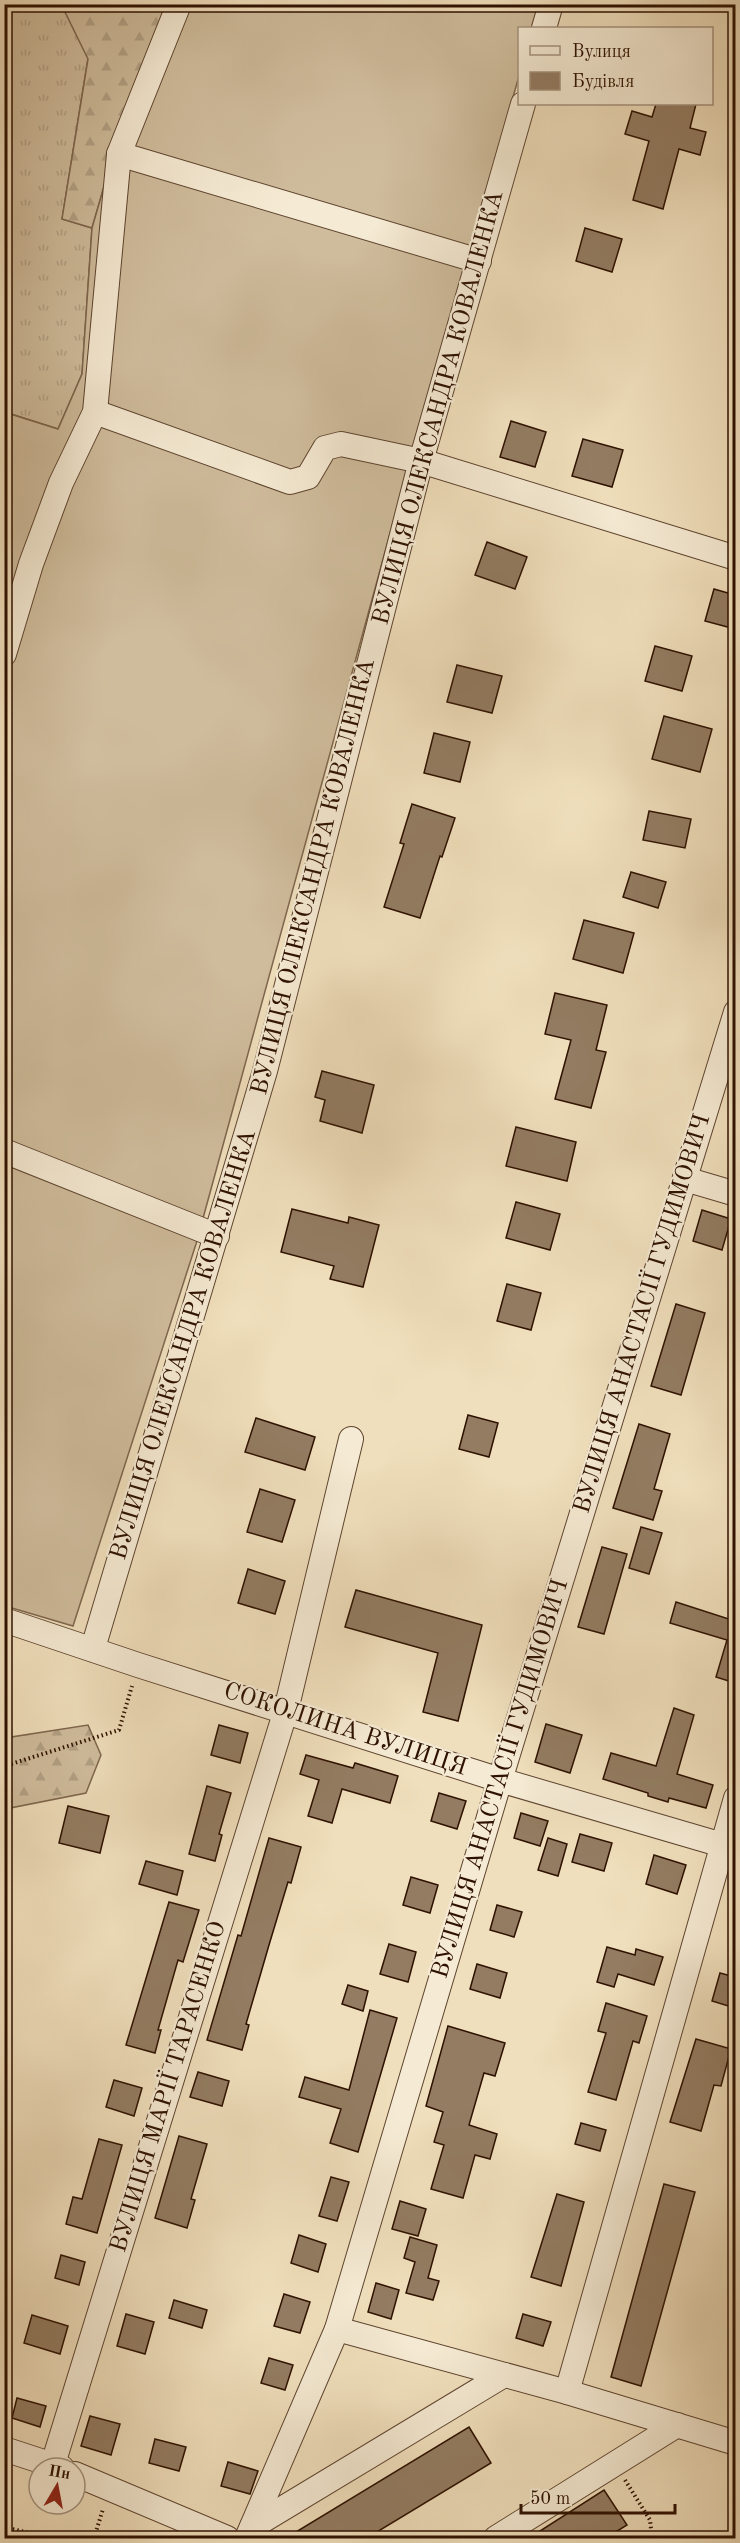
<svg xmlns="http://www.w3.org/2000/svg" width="740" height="2543" font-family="'Old Standard TT',serif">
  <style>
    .grass { fill: url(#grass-tufts); stroke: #7e664e; stroke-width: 1.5 }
    .forest { fill: url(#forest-firs); stroke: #7e664e; stroke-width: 1.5 }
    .garden { fill: #cfbc9c; stroke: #7e664e; stroke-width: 1.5 }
    .building { fill: #937c62; stroke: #2e1100; stroke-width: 1.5 }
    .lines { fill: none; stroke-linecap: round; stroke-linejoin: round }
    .minor-casing { stroke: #5e442f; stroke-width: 26 }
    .path { stroke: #2e1100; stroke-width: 4; stroke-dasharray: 1.5 3; stroke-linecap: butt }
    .minor { stroke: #f5ead3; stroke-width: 24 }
    .labels { text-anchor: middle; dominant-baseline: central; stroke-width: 4.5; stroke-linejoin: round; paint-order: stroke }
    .street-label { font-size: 24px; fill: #2e1100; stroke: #f5ead3 }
  </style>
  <defs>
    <pattern id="grass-tufts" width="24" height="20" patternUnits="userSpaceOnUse" patternTransform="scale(1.5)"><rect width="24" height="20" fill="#cfbc9c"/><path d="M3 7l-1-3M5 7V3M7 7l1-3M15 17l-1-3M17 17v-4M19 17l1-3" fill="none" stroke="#b2a185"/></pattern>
    <pattern id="forest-firs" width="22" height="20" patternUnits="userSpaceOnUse" patternTransform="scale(1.5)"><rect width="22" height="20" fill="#cfbc9c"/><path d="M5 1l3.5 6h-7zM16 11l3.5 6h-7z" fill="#b2a185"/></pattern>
  </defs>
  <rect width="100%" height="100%" fill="#f0dfbc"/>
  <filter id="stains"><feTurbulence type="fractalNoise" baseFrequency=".00333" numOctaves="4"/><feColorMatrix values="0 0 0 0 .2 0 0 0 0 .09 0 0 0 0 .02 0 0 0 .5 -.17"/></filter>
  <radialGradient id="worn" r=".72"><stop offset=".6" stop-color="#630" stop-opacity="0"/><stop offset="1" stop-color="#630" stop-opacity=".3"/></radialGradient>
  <polygon class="grass" points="5,5 68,5 65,11 88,58 62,219 92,228 82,374 58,429 5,412"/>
  <g class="forest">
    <polygon points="68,5 166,5 130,97 92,228 62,219 88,59 64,10"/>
    <polygon points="88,1725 101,1755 86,1793 5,1809 5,1738"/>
  </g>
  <polygon class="garden" points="166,5 540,5 533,28 520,28 519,76 406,475 196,1244 73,1626 5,1606 4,412 58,429 82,374 92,228 130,97"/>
  <g class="building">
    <polygon points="656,104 696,104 690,128 706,132 700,155 679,149 663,209 633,200 649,141 625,134 632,111 652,117"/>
    <polygon points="585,228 622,239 612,272 576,261"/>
    <polygon points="511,421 546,432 535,467 500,457"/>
    <polygon points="583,439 623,450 612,487 572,476"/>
    <polygon points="487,542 527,557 515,589 475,575"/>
    <polygon points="714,589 735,595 735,629 705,621"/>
    <polygon points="655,646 692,656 682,691 645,681"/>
    <polygon points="457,665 502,676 492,713 447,702"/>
    <polygon points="664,716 712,729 700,772 652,759"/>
    <polygon points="434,733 470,742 460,782 424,773"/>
    <polygon points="412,804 455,818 442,857 440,856 420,918 384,907 404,844 400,843"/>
    <polygon points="649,811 691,819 685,848 643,840"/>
    <polygon points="631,872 666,882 658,908 623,897"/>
    <polygon points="584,920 634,933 623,973 573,959"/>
    <polygon points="555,993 607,1005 596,1050 606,1052 591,1108 555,1099 571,1040 545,1034"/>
    <polygon points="322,1071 374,1085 362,1133 320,1121 325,1100 315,1097"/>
    <polygon points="516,1127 576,1142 567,1181 506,1166"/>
    <polygon points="516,1202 560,1214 550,1250 506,1238"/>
    <polygon points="292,1209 348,1223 349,1217 379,1225 363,1287 330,1279 334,1266 281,1252"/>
    <polygon points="702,1210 731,1219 722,1250 693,1241"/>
    <polygon points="507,1284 541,1293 531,1330 497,1321"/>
    <polygon points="676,1304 705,1313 681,1395 651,1386"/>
    <polygon points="468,1415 498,1423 489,1457 459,1449"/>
    <polygon points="256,1418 315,1437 305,1470 245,1452"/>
    <polygon points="639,1424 670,1434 654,1489 662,1491 653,1520 613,1508"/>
    <polygon points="260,1489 295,1500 282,1542 247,1532"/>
    <polygon points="641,1527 662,1533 649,1574 629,1568"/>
    <polygon points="602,1547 627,1554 604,1634 578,1627"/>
    <polygon points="248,1569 285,1581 275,1614 238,1603"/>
    <polygon points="356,1590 482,1625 458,1721 423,1712 438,1653 345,1627"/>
    <polygon points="676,1602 735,1621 735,1683 716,1677 727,1640 670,1623"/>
    <polygon points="674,1708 694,1715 677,1774 713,1785 706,1808 669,1798 668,1802 648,1796 648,1793 603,1779 611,1753 656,1766"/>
    <polygon points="546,1724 582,1735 570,1773 535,1762"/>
    <polygon points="219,1725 248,1733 240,1763 211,1755"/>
    <polygon points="306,1755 353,1768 355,1763 398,1776 390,1803 342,1789 332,1823 308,1816 319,1780 300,1774"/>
    <polygon points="207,1786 231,1793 219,1834 222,1835 215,1861 189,1854"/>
    <polygon points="439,1793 466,1801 457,1829 431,1821"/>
    <polygon points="68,1806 109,1816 100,1853 59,1843"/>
    <polygon points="521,1813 548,1821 540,1846 514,1838"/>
    <polygon points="580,1834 612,1843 604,1871 572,1862"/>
    <polygon points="269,1838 301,1847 291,1883 288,1882 269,1945 246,2024 249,2025 242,2050 207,2040 238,1935 241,1936"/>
    <polygon points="548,1838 567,1844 558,1876 538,1870"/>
    <polygon points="654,1855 686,1865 677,1894 646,1884"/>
    <polygon points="146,1861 183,1871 177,1895 139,1884"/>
    <polygon points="411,1877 438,1885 430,1913 403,1905"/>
    <polygon points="169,1902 199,1910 183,1962 178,1960 158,2030 161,2030 155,2053 126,2045"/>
    <polygon points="497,1905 522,1912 514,1937 490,1930"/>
    <polygon points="389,1944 416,1952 408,1982 380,1974"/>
    <polygon points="607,1947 635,1955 636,1949 663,1957 654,1985 618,1974 614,1987 597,1982"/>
    <polygon points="477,1964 507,1973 500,1998 470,1989"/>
    <polygon points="720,1973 735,1977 735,2008 712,2001"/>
    <polygon points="348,1985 368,1991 363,2011 342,2004"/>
    <polygon points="606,2003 647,2016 639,2043 633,2041 616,2100 588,2092 606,2033 598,2031"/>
    <polygon points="370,2010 397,2018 358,2152 330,2143 341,2109 299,2097 305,2077 349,2090"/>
    <polygon points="448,2026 505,2043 495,2076 484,2073 469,2125 497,2134 490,2159 475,2155 463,2198 431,2189 444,2145 434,2142 443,2112 426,2106"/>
    <polygon points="696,2039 731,2049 721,2086 714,2085 701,2131 670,2122"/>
    <polygon points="198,2072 229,2081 222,2106 190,2097"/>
    <polygon points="114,2080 142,2088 134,2116 106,2107"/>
    <polygon points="581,2123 606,2130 600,2151 575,2144"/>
    <polygon points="179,2136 207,2144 191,2199 195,2200 187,2228 155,2218"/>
    <polygon points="99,2139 122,2145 97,2233 66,2224 73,2197 82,2199"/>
    <polygon points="331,2177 349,2182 337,2221 319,2216"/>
    <polygon points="664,2184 695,2192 641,2386 611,2377"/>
    <polygon points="557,2194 584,2202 561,2286 531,2277"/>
    <polygon points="400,2201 426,2209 418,2236 392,2229"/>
    <polygon points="299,2235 326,2244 318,2272 291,2263"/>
    <polygon points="410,2237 437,2245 428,2278 439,2281 433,2300 406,2293 415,2262 404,2258"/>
    <polygon points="61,2255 85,2262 79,2285 55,2278"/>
    <polygon points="376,2283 399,2290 391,2319 368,2312"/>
    <polygon points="284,2294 310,2302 300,2333 274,2326"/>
    <polygon points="174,2300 207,2310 202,2328 169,2318"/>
    <polygon points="126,2314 154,2322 145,2354 117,2346"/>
    <polygon points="523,2314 551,2322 543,2346 516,2338"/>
    <polygon points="32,2315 68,2326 60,2354 24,2343"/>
    <polygon points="269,2358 293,2365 285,2390 261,2383"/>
    <polygon points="17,2398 46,2406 40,2427 12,2418"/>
    <polygon points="90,2416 120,2424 111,2455 81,2446"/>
    <polygon points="469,2427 491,2463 367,2538 286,2538"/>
    <polygon points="155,2439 186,2447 179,2471 149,2463"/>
    <polygon points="228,2462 258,2471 250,2494 221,2486"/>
    <polygon points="604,2490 627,2525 606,2538 529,2538"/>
  </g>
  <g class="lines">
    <g class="minor-casing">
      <g id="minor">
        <polyline points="544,28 551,4"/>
        <polyline points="119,154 479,261"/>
        <polyline points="95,412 290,482 308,477 325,448 341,444 421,461 736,558"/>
        <polyline points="4,654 31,564 61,483 95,412 119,154 179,4"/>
        <polyline points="4,1151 217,1236"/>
        <polyline points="685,1179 736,1194"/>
        <polyline points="4,1620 138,1665 500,1780 736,1849"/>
        <polyline points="93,1648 265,1071 421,461 523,104"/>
        <polyline points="337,2329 567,2392 736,2443"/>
        <polyline points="567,2392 736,1798"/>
        <polyline points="4,2449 62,2468"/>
        <polyline points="53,2464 286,1710 351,1439"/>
        <polyline points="75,2474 227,2538"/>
        <polyline points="252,2527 504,2375"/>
        <polyline points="247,2538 337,2329 500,1780 736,1012"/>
        <polyline points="496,2538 677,2425"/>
      </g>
    </g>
    <g class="path">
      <polyline points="4,1769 11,1764 119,1730 132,1686"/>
      <polyline points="625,2480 650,2520 652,2538"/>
      <polyline points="4,2527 50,2538"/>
      <polyline points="94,2538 103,2509"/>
    </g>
    <use href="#minor" class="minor"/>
  </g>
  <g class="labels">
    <g class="street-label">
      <text transform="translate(439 408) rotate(-75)">ВУЛИЦЯ ОЛЕКСАНДРА КОВАЛЕНКА</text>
      <text transform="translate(314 877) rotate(-76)">ВУЛИЦЯ ОЛЕКСАНДРА КОВАЛЕНКА</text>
      <text transform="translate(643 1314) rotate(-73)">ВУЛИЦЯ АНАСТАСІЇ ГУДИМОВИЧ</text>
      <text transform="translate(184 1345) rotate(-73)">ВУЛИЦЯ ОЛЕКСАНДРА КОВАЛЕНКА</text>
      <text transform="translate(345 1730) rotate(18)">СОКОЛИНА ВУЛИЦЯ</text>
      <text transform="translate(501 1779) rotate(-73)">ВУЛИЦЯ АНАСТАСІЇ ГУДИМОВИЧ</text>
      <text transform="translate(169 2087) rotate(-73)">ВУЛИЦЯ МАРІЇ ТАРАСЕНКО</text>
    </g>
  </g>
  <rect width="740" height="2543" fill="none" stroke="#f0dfbc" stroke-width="24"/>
  <rect x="6" y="6" width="728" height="2531" fill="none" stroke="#2e1100" stroke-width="3"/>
  <rect x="12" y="12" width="716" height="2519" fill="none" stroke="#2e1100" stroke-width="1.5"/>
  <rect x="518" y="27" width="195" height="78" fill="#f5ead3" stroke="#a5937f" stroke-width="1.5"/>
  <rect x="530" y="46" width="30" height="9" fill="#f5ead3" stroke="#a5937f" stroke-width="1.5"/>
  <text x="572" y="57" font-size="18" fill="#2e1100">Вулиця</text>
  <rect x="530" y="72" width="30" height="18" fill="#937c62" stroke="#a5937f" stroke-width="1.5"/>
  <text x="572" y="87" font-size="18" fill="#2e1100">Будівля</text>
  <g transform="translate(57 2486) rotate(10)"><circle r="28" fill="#f5ead3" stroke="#a5937f" stroke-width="1.5"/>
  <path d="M0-4.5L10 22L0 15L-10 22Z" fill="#8f2418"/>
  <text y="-9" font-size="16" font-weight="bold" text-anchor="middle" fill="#2e1100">Пн</text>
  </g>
  <path d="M521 2504v9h154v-9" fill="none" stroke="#2e1100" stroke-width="3"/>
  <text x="530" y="2504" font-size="18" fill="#2e1100" stroke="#f5ead3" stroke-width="4.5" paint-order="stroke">50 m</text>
  <rect width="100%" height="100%" filter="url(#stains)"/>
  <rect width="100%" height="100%" fill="url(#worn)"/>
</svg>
